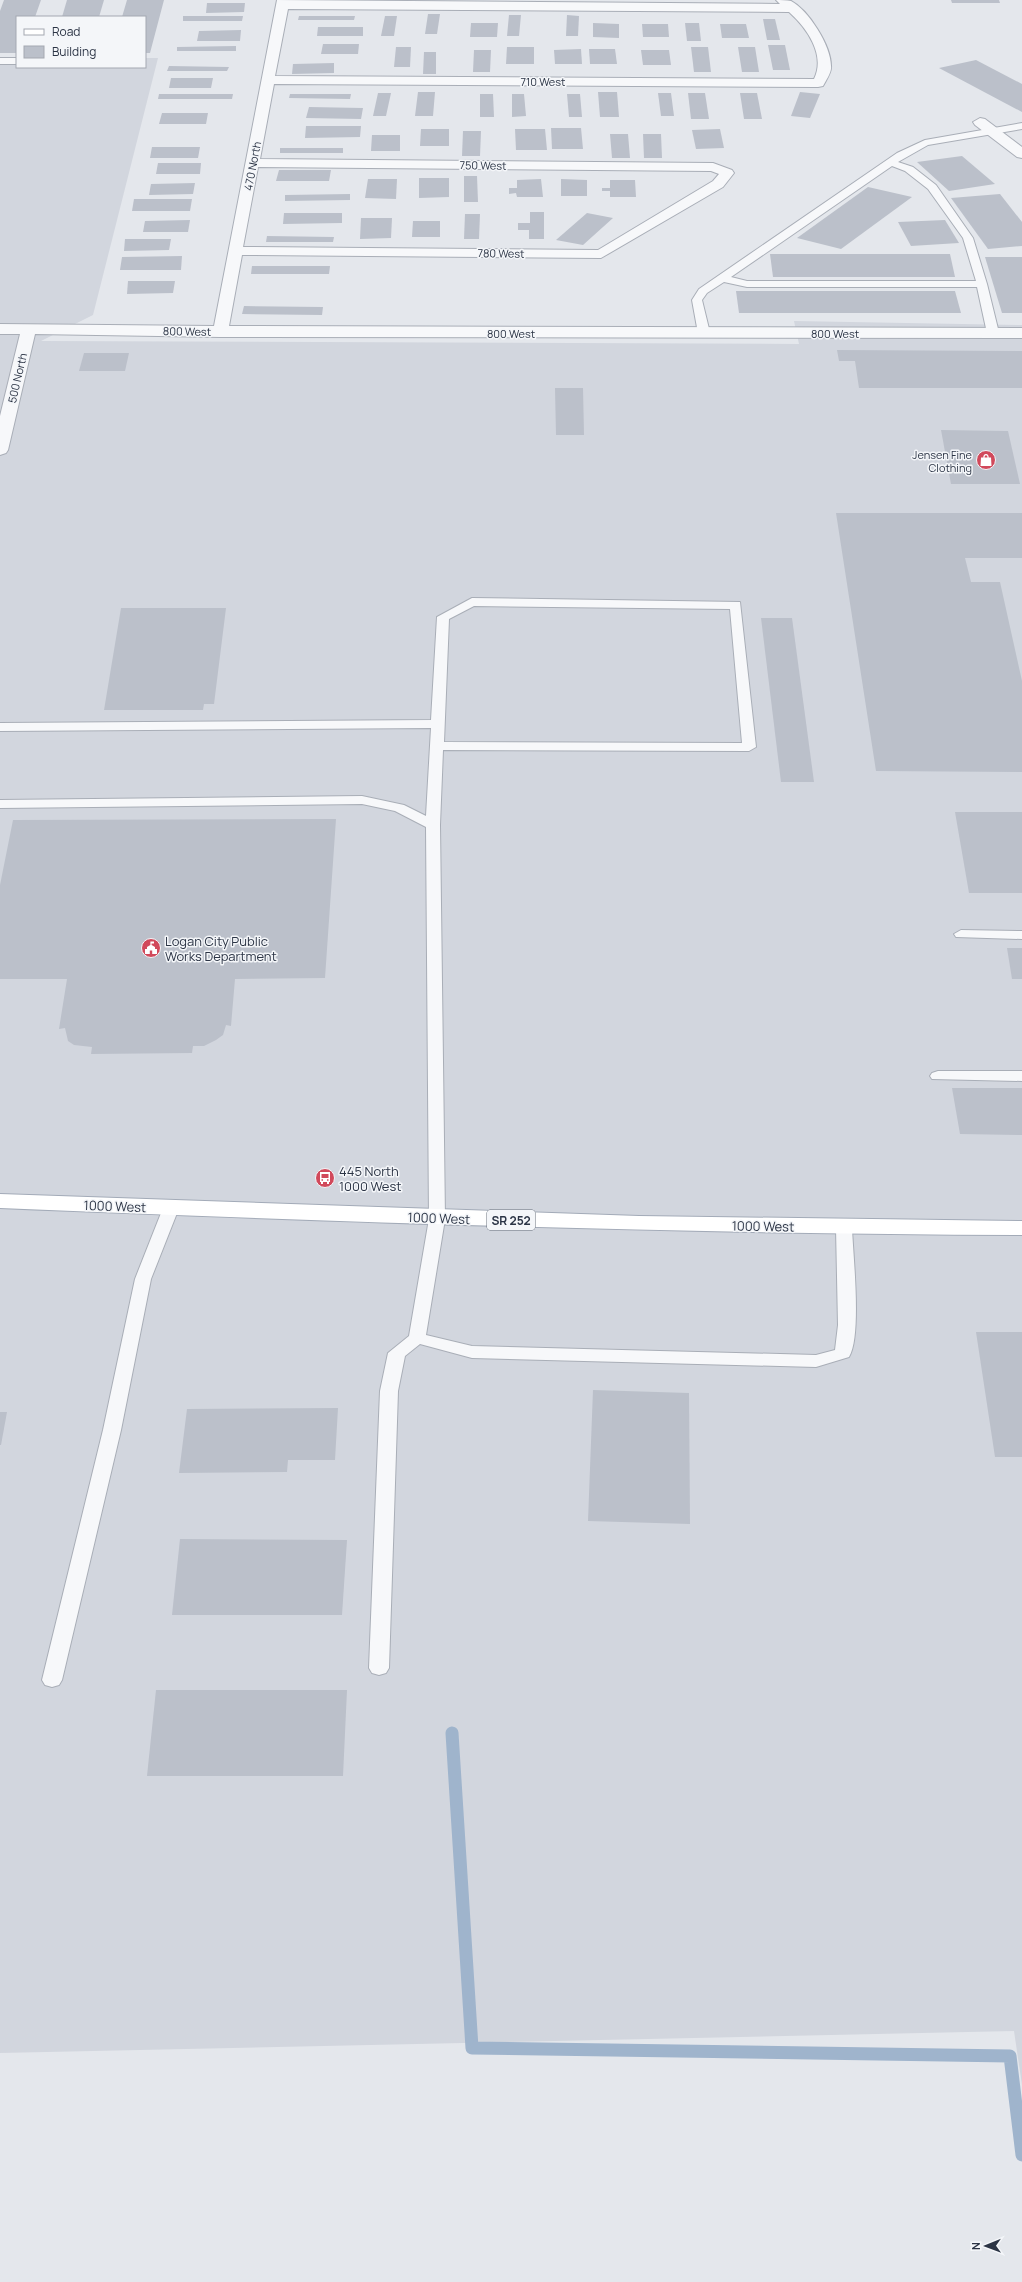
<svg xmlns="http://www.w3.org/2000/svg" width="1022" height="2282" font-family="Manrope,sans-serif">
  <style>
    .built { fill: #d2d6de }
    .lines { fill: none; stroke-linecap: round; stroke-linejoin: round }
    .stream { stroke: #9fb4cc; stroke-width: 13 }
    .building { fill: #bbc0ca }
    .lane-casing { stroke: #a9aeb7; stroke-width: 2 }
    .street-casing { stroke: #a9aeb7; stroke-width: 2 }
    .primary-casing { stroke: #a3abb8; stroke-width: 2 }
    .lane { fill: #f7f8fa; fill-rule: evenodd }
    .street { fill: #f7f8fa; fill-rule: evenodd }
    .primary { fill: #fff; fill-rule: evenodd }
    .labels { text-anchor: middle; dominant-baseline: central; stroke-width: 3; stroke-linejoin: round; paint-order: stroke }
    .far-street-label { font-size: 11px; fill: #2b3445; stroke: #f4f6f9 }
    .far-poi-label { font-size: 11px; fill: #2b3445; stroke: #f4f6f9; text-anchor: end }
    .shield { fill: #f4f6f9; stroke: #676e7b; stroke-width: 1 }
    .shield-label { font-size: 12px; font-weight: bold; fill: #2b3445 }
    .poi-label { font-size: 13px; fill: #2b3445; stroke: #f4f6f9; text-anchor: start }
    .street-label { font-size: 13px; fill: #2b3445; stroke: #f4f6f9 }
  </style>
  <rect width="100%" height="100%" fill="#e4e7ec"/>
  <polygon class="built" points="0,58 17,58 17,67 145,67 145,58 158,58 93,315 41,341 799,344 794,321 1022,325 1022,2085 1014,2031 0,2053"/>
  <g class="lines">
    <polyline class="stream" points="452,1733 472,2048 1010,2056 1022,2155"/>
  </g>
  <g class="building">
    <polygon points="4,0 41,0 35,17 17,17 17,53 0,53 0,11"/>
    <polygon points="67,0 104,0 99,17 62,17"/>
    <polygon points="127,0 164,0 150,53 145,53 145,17 122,17"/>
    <polygon points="951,0 999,0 1000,3 952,3"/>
    <polygon points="207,3 245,3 244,12 206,13"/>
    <polygon points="428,14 440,14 437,34 425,34"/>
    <polygon points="509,15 521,15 519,36 507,36"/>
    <polygon points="567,15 579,16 578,36 566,36"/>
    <polygon points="183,16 243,16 242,21 183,21"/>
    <polygon points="299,16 355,16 354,20 298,20"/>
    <polygon points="385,16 397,16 394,36 381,36"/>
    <polygon points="763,19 775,19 780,40 767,40"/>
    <polygon points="471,23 498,23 497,37 470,37"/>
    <polygon points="593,23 619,24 619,38 593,37"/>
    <polygon points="685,23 699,23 701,41 687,41"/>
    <polygon points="642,24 668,24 669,37 643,37"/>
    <polygon points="720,24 746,24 749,38 722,38"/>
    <polygon points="318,27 363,27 363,36 317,36"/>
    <polygon points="241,30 240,41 197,41 199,31"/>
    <polygon points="323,44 359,44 358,54 321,54"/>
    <polygon points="768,45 785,45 790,70 773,70"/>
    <polygon points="236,46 236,51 177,51 177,47"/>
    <polygon points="396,47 411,47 410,67 394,67"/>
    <polygon points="507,47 534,47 534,64 506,64"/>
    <polygon points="691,47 708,47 711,72 694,72"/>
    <polygon points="738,47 755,47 759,72 742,72"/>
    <polygon points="581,49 582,64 555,64 554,50"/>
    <polygon points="589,49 615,49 617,64 590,64"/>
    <polygon points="474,50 491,50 490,72 473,72"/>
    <polygon points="641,50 669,50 671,65 643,65"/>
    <polygon points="424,52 436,52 436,74 423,74"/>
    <polygon points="976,60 1022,84 1022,112 939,68"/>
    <polygon points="334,63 334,73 292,74 293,64"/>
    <polygon points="169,66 229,67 227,71 167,71"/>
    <polygon points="171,78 213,78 211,88 169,88"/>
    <polygon points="418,92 435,92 433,116 415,116"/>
    <polygon points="598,92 617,92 619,117 600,117"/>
    <polygon points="800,92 820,94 810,118 791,116"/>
    <polygon points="378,93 391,93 386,116 373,116"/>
    <polygon points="658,93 671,93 674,116 661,116"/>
    <polygon points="688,93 705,93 709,119 691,119"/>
    <polygon points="740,93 757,93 762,119 744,119"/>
    <polygon points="159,94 233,94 232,99 158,99"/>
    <polygon points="290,94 351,94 350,99 289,98"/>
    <polygon points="480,94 493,94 494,117 480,117"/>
    <polygon points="512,94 524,94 526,116 512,117"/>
    <polygon points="567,94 580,94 582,117 569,117"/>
    <polygon points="309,107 363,108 361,119 306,118"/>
    <polygon points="162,113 208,113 206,124 159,124"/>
    <polygon points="306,126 361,126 360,137 305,138"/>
    <polygon points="551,128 581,128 583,149 552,149"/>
    <polygon points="421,129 449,129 449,146 420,146"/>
    <polygon points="515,129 545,129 547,150 516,150"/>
    <polygon points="720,129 724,148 696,149 692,130"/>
    <polygon points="463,131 481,131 480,156 462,156"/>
    <polygon points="610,134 628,134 630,158 612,158"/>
    <polygon points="643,134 661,134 662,158 644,158"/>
    <polygon points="372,135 400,135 400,151 371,151"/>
    <polygon points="152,147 200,147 198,158 150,158"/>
    <rect x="280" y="148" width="63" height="5"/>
    <polygon points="962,156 995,184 949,191 917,162"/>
    <polygon points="158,163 201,163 200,174 156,174"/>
    <polygon points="279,170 331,170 329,181 276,181"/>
    <polygon points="464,176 477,176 478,202 464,202"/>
    <polygon points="419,178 449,178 449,197 419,198"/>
    <polygon points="368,179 397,179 396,199 365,198"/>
    <polygon points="541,179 543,197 517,197 516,193 509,194 509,188 517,188 517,180"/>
    <polygon points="561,179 587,180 587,196 561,196"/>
    <polygon points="610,180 635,180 636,197 610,197 610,191 602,191 602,188 610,188"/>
    <polygon points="195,183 193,194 149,195 151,184"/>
    <polygon points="868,187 912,197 841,249 797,238"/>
    <polygon points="350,194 350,200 285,201 285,195"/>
    <polygon points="1000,194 1022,222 1022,246 988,249 951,198"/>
    <polygon points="134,199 192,199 190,211 132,211"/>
    <polygon points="530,212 544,212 544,239 529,239 529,230 518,230 518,223 530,223"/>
    <polygon points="284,213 342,213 342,223 283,224"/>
    <polygon points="587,213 613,218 583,245 556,240"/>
    <polygon points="465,214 480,214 479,239 464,239"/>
    <polygon points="361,218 392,218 391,238 360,239"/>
    <polygon points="190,220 188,232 143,232 145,221"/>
    <polygon points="945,220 959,243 911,246 898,222"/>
    <polygon points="413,221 440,221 440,237 412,237"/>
    <polygon points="267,236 334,237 333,242 266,242"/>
    <polygon points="125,239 171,239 169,250 124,251"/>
    <polygon points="770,254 950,254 955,277 773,277"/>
    <polygon points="182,256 181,270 120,270 122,257"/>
    <polygon points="985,257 1022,257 1022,313 1002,313"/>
    <polygon points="252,266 330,266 329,274 251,274"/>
    <polygon points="128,281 175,281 173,293 127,294"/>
    <polygon points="736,291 955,291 961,313 739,313"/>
    <polygon points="244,306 323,307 322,315 242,314"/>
    <polygon points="837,350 1022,351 1022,388 859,388 855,361 839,361"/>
    <polygon points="84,353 129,353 125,371 79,371"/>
    <polygon points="555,388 583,388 584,435 556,435"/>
    <polygon points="941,430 1008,431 1020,484 951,484"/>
    <polygon points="836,513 1022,513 1022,558 965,558 971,582 1000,582 1022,681 1022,772 876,771"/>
    <polygon points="121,608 226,608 214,704 204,704 203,710 104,710"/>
    <polygon points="761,618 792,618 814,782 781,782"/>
    <polygon points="955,812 1022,812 1022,893 969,893"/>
    <polygon points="336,819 325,978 235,979 231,1026 226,1025 223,1035 216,1040 204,1046 193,1046 192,1053 91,1054 92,1047 74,1045 68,1041 65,1028 59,1029 67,979 0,979 0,885 13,820"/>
    <polygon points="1007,948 1022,948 1022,979 1012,979"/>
    <polygon points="952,1088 1022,1088 1022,1135 960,1134"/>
    <polygon points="976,1332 1022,1332 1022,1457 995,1457"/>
    <polygon points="593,1390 689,1393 690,1524 588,1521"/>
    <polygon points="338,1408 335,1460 288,1460 287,1472 179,1473 187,1409"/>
    <polygon points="0,1412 7,1412 1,1445 0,1445"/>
    <polygon points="180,1539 347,1540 342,1615 172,1615"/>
    <polygon points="156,1690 347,1690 343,1776 147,1776"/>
  </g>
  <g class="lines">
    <g class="lane-casing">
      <g id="lane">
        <rect x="0" y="58" width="17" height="6"/>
        <path d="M1022,123V129L928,145L898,162L913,167L936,185L973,238L987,284L999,333L997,335H989L987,333L977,287H747L724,282L707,293L702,300L710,333L704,336L698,333L692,300L699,289L897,153L925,140ZM892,166L905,171L928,189L963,238L976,281H747L731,277Z"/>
        <path d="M472,598L740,602L756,747L749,751L443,750L440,825L445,1219L426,1335L472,1346L816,1355L835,1350L838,1325L836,1228L838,1224H850L852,1228C853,1255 862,1336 849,1357L816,1367L472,1358L420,1344L405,1356L398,1391L389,1668L386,1673L379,1675L372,1673L369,1668L380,1391L388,1353L409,1336L429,1219L426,827L395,811L362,804L0,808V800L362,796L404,805L426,816L431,728L0,731V723L431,720L437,617ZM474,606L730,609L742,743L444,742L449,619Z"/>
        <polygon points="961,930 1022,931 1022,939 956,937 954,934"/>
        <polygon points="938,1071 1022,1071 1022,1081 932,1079 930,1076 932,1073"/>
        <polygon points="171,1203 177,1204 179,1208 151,1279 121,1430 62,1680 59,1685 52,1687 45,1685 42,1680 103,1430 135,1279 163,1208 165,1204"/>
      </g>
    </g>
    <g class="street-casing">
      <g id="street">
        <path d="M277,0L780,4L776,0C780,0 787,0 791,1C808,10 831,45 831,66C832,72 826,80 823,86L818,87L274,84L260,159L713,163L732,170L734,173L723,187L601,258L242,255L229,326L1022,328V338L220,337L35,334L8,450L6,453L0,455V416L20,334H0V324L214,326ZM288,9L789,12C807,28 826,55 814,79L275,76ZM258,167L711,171L719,174L713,181L598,250L243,247Z"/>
        <polygon points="980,118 985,119 1022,147 1022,158 1017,157 975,125 973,122"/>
      </g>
    </g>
    <g class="primary-casing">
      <path id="primary" d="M0,1194L639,1216L1022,1221V1235C681,1234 341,1222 0,1208Z"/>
    </g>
    <use href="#lane" class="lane"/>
    <use href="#street" class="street"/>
    <use href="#primary" class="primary"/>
  </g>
  <defs>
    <g id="shop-disc" transform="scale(1)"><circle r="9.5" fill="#d1495b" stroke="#f4f6f9"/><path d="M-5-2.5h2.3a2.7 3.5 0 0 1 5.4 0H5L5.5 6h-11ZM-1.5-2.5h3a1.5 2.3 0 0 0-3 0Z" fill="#fff"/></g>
    <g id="civic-disc" transform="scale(1)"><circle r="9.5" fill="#d1495b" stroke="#f4f6f9"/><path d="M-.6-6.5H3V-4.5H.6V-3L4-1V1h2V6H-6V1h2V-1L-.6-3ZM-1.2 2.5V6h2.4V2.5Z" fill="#fff"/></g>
    <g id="bus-disc" transform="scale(1)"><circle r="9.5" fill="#d1495b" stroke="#f4f6f9"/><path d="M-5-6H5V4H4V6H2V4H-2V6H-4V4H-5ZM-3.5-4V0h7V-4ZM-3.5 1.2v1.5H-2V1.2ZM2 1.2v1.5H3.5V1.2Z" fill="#fff"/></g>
  </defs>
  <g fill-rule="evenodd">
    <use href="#shop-disc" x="986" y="460"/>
    <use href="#civic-disc" x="151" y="948"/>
    <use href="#bus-disc" x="325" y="1178"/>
  </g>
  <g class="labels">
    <g class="far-street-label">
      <text x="543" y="81">710 West</text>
      <text transform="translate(483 165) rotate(1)">750 West</text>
      <text transform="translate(252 166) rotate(-79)">470 North</text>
      <text transform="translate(501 253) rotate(1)">780 West</text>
      <text transform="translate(187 331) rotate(1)">800 West</text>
      <text x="511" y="333">800 West</text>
      <text x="835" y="333">800 West</text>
      <text transform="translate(17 378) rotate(-77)">500 North</text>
    </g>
    <g class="far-poi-label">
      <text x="972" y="454">Jensen Fine<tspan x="972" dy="13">Clothing</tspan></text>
    </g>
    <rect class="shield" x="487" y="1210" width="48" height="20" rx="3"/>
    <g class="shield-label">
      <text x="511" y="1220">SR 252</text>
    </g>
    <g class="poi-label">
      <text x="165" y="941">Logan City Public<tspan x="165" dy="15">Works Department</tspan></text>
      <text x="339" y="1171">445 North<tspan x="339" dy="15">1000 West</tspan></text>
    </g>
    <g class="street-label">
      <text transform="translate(115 1206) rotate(2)">1000 West</text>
      <text transform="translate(439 1218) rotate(2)">1000 West</text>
      <text transform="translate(763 1226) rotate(1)">1000 West</text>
    </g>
  </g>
  <rect x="16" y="16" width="130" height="52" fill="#f4f6f9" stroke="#a4a8b1"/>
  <rect x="24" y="29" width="20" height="6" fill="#ffffff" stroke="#a4a8b1"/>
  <text x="52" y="36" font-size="12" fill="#2b3445">Road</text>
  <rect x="24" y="46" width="20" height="12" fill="#bbc0ca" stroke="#a4a8b1"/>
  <text x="52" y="56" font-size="12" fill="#2b3445">Building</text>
  <g transform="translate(986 2246) rotate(269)" stroke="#f4f6f9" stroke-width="3" paint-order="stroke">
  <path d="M0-3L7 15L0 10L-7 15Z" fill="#2b3445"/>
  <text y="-6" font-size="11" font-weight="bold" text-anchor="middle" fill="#2b3445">N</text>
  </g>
</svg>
